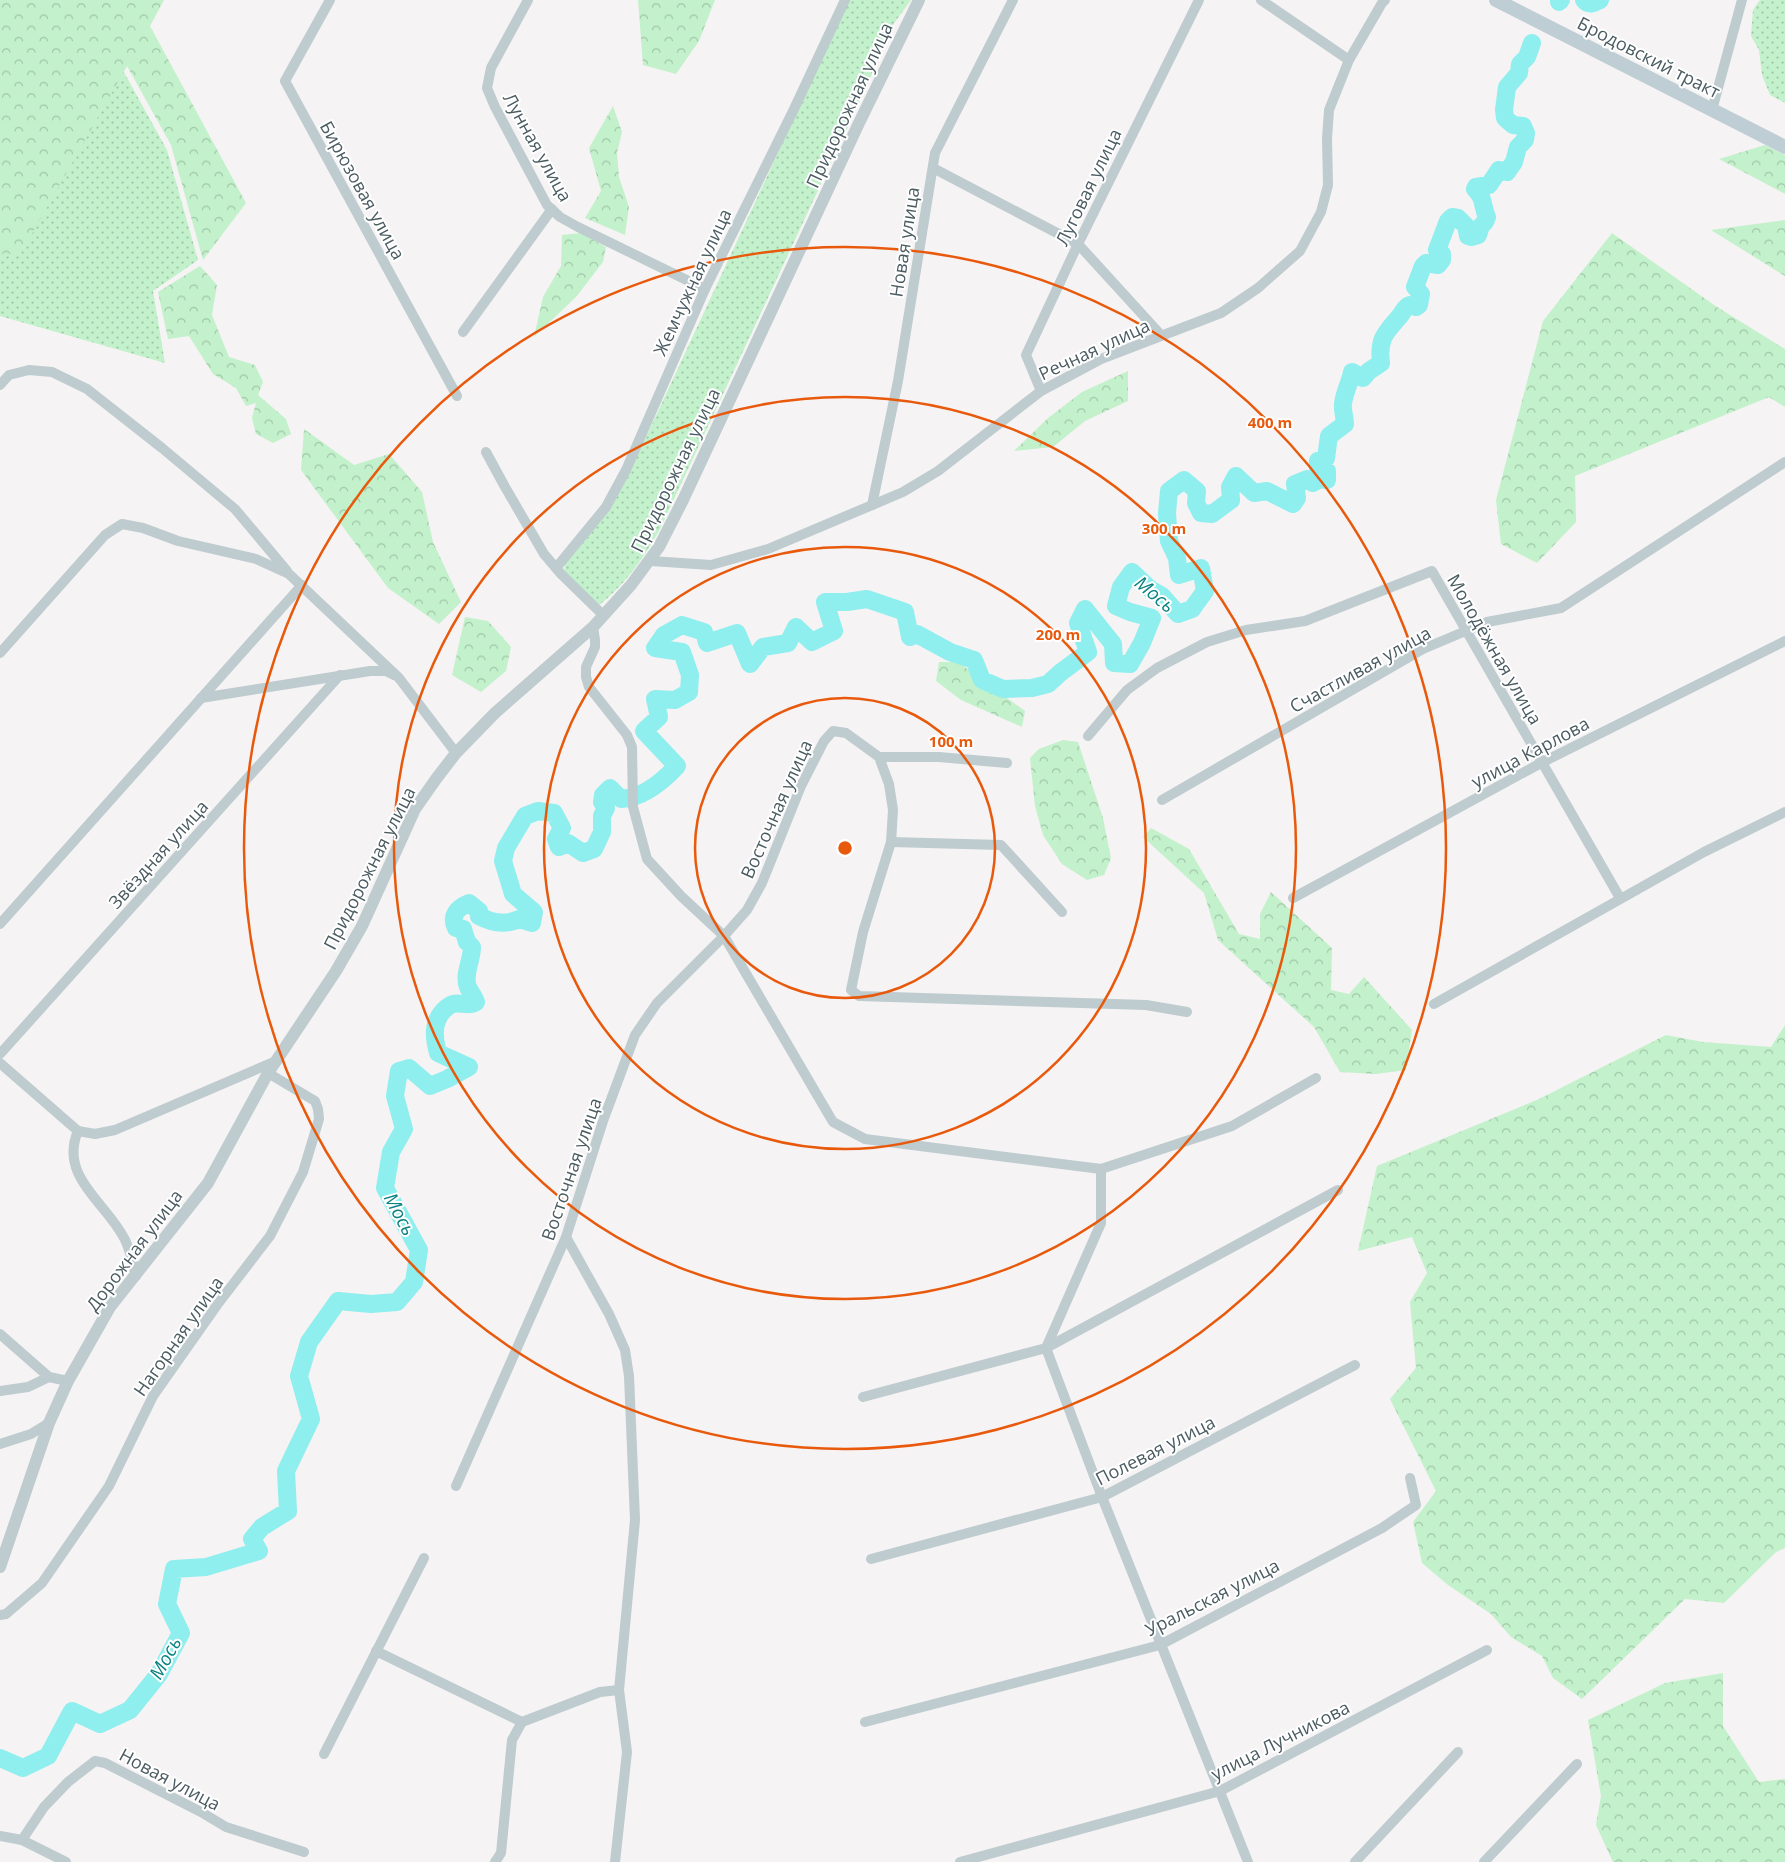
<svg xmlns="http://www.w3.org/2000/svg" width="1785" height="1862" font-family="'Open Sans',sans-serif">
  <style>
    .grass { fill: url(#grass-dots) }
    .forest { fill: url(#forest-crowns) }
    .lines { fill: none; stroke-linecap: round; stroke-linejoin: round }
    .river { stroke: #8feeee; stroke-width: 18 }
    .minor { stroke: #becbcf; stroke-width: 10 }
    .tertiary { stroke: #becbcf; stroke-width: 12 }
    .secondary { stroke: #bfcdd4; stroke-width: 14 }
    .ring { fill: none; stroke: #e8590c; stroke-width: 2.5 }
    .labels { text-anchor: middle; dominant-baseline: central; stroke-width: 4; stroke-linejoin: round; paint-order: stroke }
    .street-label { font-size: 18px; fill: #4a5b61; stroke: #fff }
    .water-label { font-size: 19px; font-style: italic; fill: #0c8282; stroke: #fff }
    .centre { fill: #e8590c; stroke: #fff; stroke-width: 2.5 }
    .ring-label { font-size: 15px; text-anchor: middle; font-weight: bold; fill: #e8590c; stroke: #fff; stroke-width: 4; stroke-linejoin: round; paint-order: stroke }
  </style>
  <defs>
    <pattern id="grass-dots" width="8" height="8" patternUnits="userSpaceOnUse" patternTransform="scale(1.25)"><rect width="8" height="8" fill="#c3f1cb"/><path d="M2 2h.1M6 6h.1" fill="none" stroke="#a0c6a8" stroke-width="1.8" stroke-linecap="round"/></pattern>
    <pattern id="forest-crowns" width="20" height="18" patternUnits="userSpaceOnUse" patternTransform="scale(1.25)"><rect width="20" height="18" fill="#c3f1cb"/><path d="M2 6a3 3 0 1 1 6 0M12 15a3 3 0 1 1 6 0" fill="none" stroke="#a0c6a8"/></pattern>
  </defs>
  <rect width="100%" height="100%" fill="#f5f3f3"/>
  <g class="grass">
    <polygon points="0,0 84,0 167,150 198,260 153,291 165,363 0,316"/>
    <path d="M849,0H911L887,33L870,79L660,529C644,558 624,586 598,606L564,572L565,562L640,450Z"/>
    <polygon points="1760,0 1785,0 1785,103 1770,95 1762,75 1759,50 1751,36 1753,10"/>
  </g>
  <g class="forest">
    <polygon points="0,0 164,0 150,26 246,203 203,260 171,145 127,66 20,255 0,253"/>
    <polygon points="638,0 715,0 699,41 676,74 643,65"/>
    <polygon points="613,106 622,132 617,153 619,177 629,207 625,235 585,218 601,191 589,148"/>
    <polygon points="1765,145 1785,155 1785,194 1719,159"/>
    <polygon points="1785,220 1785,276 1711,230"/>
    <polygon points="581,233 606,247 603,262 576,297 534,337 543,297 561,266 562,235"/>
    <polygon points="1612,233 1717,307 1785,349 1785,407 1769,397 1575,476 1576,522 1537,563 1501,544 1496,500 1543,321"/>
    <polygon points="200,266 217,285 212,315 229,357 255,365 263,382 258,395 286,419 291,434 273,443 256,434 252,418 256,403 246,406 236,388 213,374 189,336 168,339 158,292"/>
    <polygon points="1128,371 1128,401 1085,421 1053,447 1014,451 1048,418 1082,392"/>
    <polygon points="304,429 354,465 389,454 422,492 433,542 461,602 439,624 388,588 301,470"/>
    <polygon points="465,617 488,621 511,647 506,671 481,692 452,675"/>
    <polygon points="939,662 958,662 1025,711 1022,727 961,700 936,681"/>
    <polygon points="1063,740 1078,742 1103,818 1111,858 1104,875 1087,880 1062,864 1043,835 1035,806 1030,758 1039,749"/>
    <polygon points="1151,828 1189,849 1239,934 1260,939 1260,914 1271,892 1332,948 1331,990 1349,994 1364,977 1412,1030 1406,1070 1376,1074 1340,1072 1314,1027 1218,940 1204,893 1143,837"/>
    <polygon points="1785,1025 1785,1548 1776,1552 1724,1603 1685,1599 1582,1699 1553,1678 1542,1656 1511,1637 1491,1614 1448,1585 1422,1563 1413,1522 1436,1491 1390,1399 1416,1368 1410,1302 1427,1273 1412,1237 1358,1251 1377,1166 1539,1099 1666,1035 1703,1042 1771,1047"/>
    <polygon points="1723,1673 1723,1726 1759,1782 1785,1779 1785,1862 1613,1862 1596,1825 1601,1796 1588,1720 1665,1683"/>
  </g>
  <g class="lines">
    <g class="river">
      <path d="M1584,0C1589,6 1594,3 1600,0"/>
      <polyline points="1559,2 1561,0"/>
      <path d="M0,1758L23,1768L48,1756L72,1711L100,1724L130,1710L159,1674L181,1633L167,1604L174,1569L206,1567L259,1551L252,1539L262,1527L288,1511L286,1471L311,1419L299,1376L309,1342L338,1301L371,1304L397,1302L414,1282L419,1250L385,1188L391,1152L404,1129L395,1096L399,1071L409,1068L430,1086L447,1079L469,1067L438,1053C434,1038 432,1023 443,1011C446,1008 449,1005 453,1004C461,1002 468,1007 476,1002C474,996 470,992 468,987C463,975 472,960 472,947L467,942L463,929L456,928C450,916 457,908 469,903L479,911V916C492,923 506,925 519,919L532,923L534,912L513,894L503,861L506,848L525,816L538,811L554,813L562,828L556,839L559,847L568,843L583,853L594,849L602,832V816L606,808L602,802L603,795L610,788L621,799C643,798 662,782 677,766L644,731L659,717L655,699L675,700L689,692L690,675L682,652L655,648L664,635L682,625L704,632L707,643L737,633L750,664L763,647L788,643L796,627L812,642L834,631L825,602H847L867,599L905,612L910,637L917,634L950,652L974,660L982,680L1003,689L1032,688L1048,684L1060,673L1088,652L1078,623L1085,609L1113,644L1114,663L1130,664L1142,643L1152,618L1130,612L1116,606L1121,587L1132,572L1150,589L1162,596L1178,614L1192,609L1205,591L1201,568L1179,575L1177,558L1169,541L1167,513L1169,491L1184,480L1197,491L1196,503L1201,513L1212,514L1231,500L1230,487L1236,476L1254,493L1267,491L1293,504L1297,498L1295,484L1307,479L1313,483L1320,479L1327,480V471L1318,469V461L1326,458L1329,436L1345,424C1345,417 1342,410 1343,404C1344,393 1350,383 1352,372L1363,378L1369,371L1381,363C1378,339 1385,333 1400,316C1404,311 1404,307 1410,305L1416,307L1419,305L1421,294L1415,287L1423,266L1426,263L1438,265L1442,260V254L1437,250L1448,221L1452,217L1458,218L1466,226L1468,236L1471,237L1478,235L1481,226L1485,222L1487,217C1481,204 1486,201 1475,189L1476,187L1489,185L1499,170L1507,172L1514,162L1518,147L1525,140L1526,133L1523,126L1513,125L1505,118L1504,110L1507,87L1519,73L1520,64L1527,57L1532,43"/>
    </g>
    <g class="minor">
      <polyline points="330,0 285,81 457,396"/>
      <polyline points="528,0 491,68 487,88 495,107 547,205 560,217 578,227 705,289"/>
      <polyline points="1261,0 1349,60"/>
      <polyline points="1712,110 1742,0"/>
      <polyline points="933,168 1078,244 1161,335"/>
      <polyline points="463,332 552,209"/>
      <polyline points="0,385 9,375 29,370 52,372 87,389 162,448 235,509 287,571"/>
      <polyline points="1041,391 1026,355 1078,244 1199,0"/>
      <polyline points="486,452 505,487 544,554 561,574 603,615"/>
      <polyline points="872,505 898,381 935,153 1013,0"/>
      <polyline points="651,561 711,565 768,549 903,492 938,471 1041,391 1101,359 1221,313 1258,288 1300,251 1321,212 1328,185 1327,139 1329,110 1349,60 1382,3 1385,0"/>
      <polyline points="556,568 606,507 626,470 705,289 794,109 845,0"/>
      <polyline points="593,627 595,640 595,647 586,667 586,677 589,687 627,735 632,747 633,807 647,859 681,896 724,936 833,1122 865,1139 1101,1169 1232,1126 1316,1078"/>
      <polyline points="0,653 105,535 122,524 143,528 178,541 256,559 289,574 399,678 456,753"/>
      <polyline points="201,698 370,671 386,671 394,675"/>
      <polyline points="1088,736 1127,690 1157,668 1207,642 1246,630 1305,621 1432,571 1620,898"/>
      <polyline points="879,757 939,757 1007,763"/>
      <polyline points="1162,800 1423,649 1487,622 1561,608 1785,462"/>
      <polyline points="891,842 1001,845 1062,912"/>
      <polyline points="1293,898 1541,763 1785,641"/>
      <polyline points="0,924 302,585"/>
      <polyline points="1434,1004 1704,852 1785,812"/>
      <polyline points="0,1054 340,675"/>
      <polyline points="0,1063 78,1131 95,1134 115,1130 276,1061"/>
      <path d="M78,1131C58,1178 109,1204 126,1242C131,1253 133,1265 136,1276"/>
      <polyline points="1101,1169 1101,1223 1046,1348 1102,1497 1248,1862"/>
      <polyline points="566,1237 609,1314 625,1350 629,1376 635,1520 619,1690 627,1752 615,1862"/>
      <polyline points="0,1334 49,1377 68,1381"/>
      <polyline points="0,1391 28,1387 49,1377"/>
      <polyline points="863,1397 1046,1348 1338,1190"/>
      <polyline points="0,1444 31,1434 49,1423"/>
      <polyline points="456,1486 566,1237 603,1121 635,1035 657,1003 724,936 747,910 762,883 801,786 824,741 833,731 846,733 879,757 889,784 893,810 891,842 863,932 851,990 859,996 1146,1005 1187,1012"/>
      <polyline points="871,1559 1102,1497 1355,1365"/>
      <polyline points="0,1615 6,1614 42,1583 109,1486 153,1396 217,1305 270,1236 303,1172 319,1119 318,1109 315,1101 268,1073"/>
      <polyline points="376,1651 522,1722"/>
      <polyline points="865,1722 1160,1645 1382,1528 1416,1505 1410,1478"/>
      <polyline points="324,1754 424,1558"/>
      <polyline points="0,1836 22,1840 66,1862"/>
      <polyline points="22,1840 44,1807 68,1782 95,1761 105,1763 201,1812 226,1827 304,1852"/>
      <polyline points="495,1862 501,1853 512,1740 522,1722 600,1692 619,1690"/>
      <polyline points="960,1862 1220,1791 1487,1650"/>
      <polyline points="1355,1862 1458,1752"/>
      <polyline points="1484,1862 1577,1764"/>
    </g>
    <polyline class="tertiary" points="0,1567 49,1423 68,1381 110,1307 208,1183 268,1073 336,971 362,926 415,809 436,779 456,753 495,713 593,627 631,585 659,547 683,500 859,123 919,0"/>
    <polyline class="secondary" points="1496,0 1785,147"/>
  </g>
  <g class="ring">
    <circle cx="845" cy="848" r="150"/>
    <circle cx="845" cy="848" r="301"/>
    <circle cx="845" cy="848" r="451"/>
    <circle cx="845" cy="848" r="601"/>
  </g>
  <g class="labels">
    <g class="street-label">
      <text transform="translate(1649 57) rotate(27)">Бродовский тракт</text>
      <text transform="translate(849 105) rotate(-65)">Придорожная улица</text>
      <text transform="translate(538 147) rotate(61)">Лунная улица</text>
      <text transform="translate(1088 187) rotate(-64)">Луговая улица</text>
      <text transform="translate(363 190) rotate(61)">Бирюзовая улица</text>
      <text transform="translate(904 242) rotate(-81)">Новая улица</text>
      <text transform="translate(692 282) rotate(-65)">Жемчужная улица</text>
      <text transform="translate(1094 349) rotate(-25)">Речная улица</text>
      <text transform="translate(675 470) rotate(-64)">Придорожная улица</text>
      <text transform="translate(1495 649) rotate(60)">Молодёжная улица</text>
      <text transform="translate(1360 669) rotate(-29)">Счастливая улица</text>
      <text transform="translate(1530 752) rotate(-28)">улица Карлова</text>
      <text transform="translate(776 809) rotate(-66)">Восточная улица</text>
      <text transform="translate(158 854) rotate(-48)">Звёздная улица</text>
      <text transform="translate(369 868) rotate(-63)">Придорожная улица</text>
      <text transform="translate(571 1169) rotate(-71)">Восточная улица</text>
      <text transform="translate(134 1250) rotate(-53)">Дорожная улица</text>
      <text transform="translate(178 1336) rotate(-55)">Нагорная улица</text>
      <text transform="translate(1155 1450) rotate(-27)">Полевая улица</text>
      <text transform="translate(1212 1597) rotate(-27)">Уральская улица</text>
      <text transform="translate(1280 1740) rotate(-27)">улица Лучникова</text>
      <text transform="translate(170 1779) rotate(28)">Новая улица</text>
    </g>
    <g class="water-label">
      <text transform="translate(1155 594) rotate(40)">Мось</text>
      <text transform="translate(400 1214) rotate(62)">Мось</text>
      <text transform="translate(165 1658) rotate(-61)">Мось</text>
    </g>
  </g>
  <circle cx="845" cy="848" r="8" class="centre"/>
  <g class="ring-label">
    <text x="1270" y="428">400 m</text>
    <text x="1164" y="534">300 m</text>
    <text x="1058" y="640">200 m</text>
    <text x="951" y="747">100 m</text>
  </g>
</svg>
